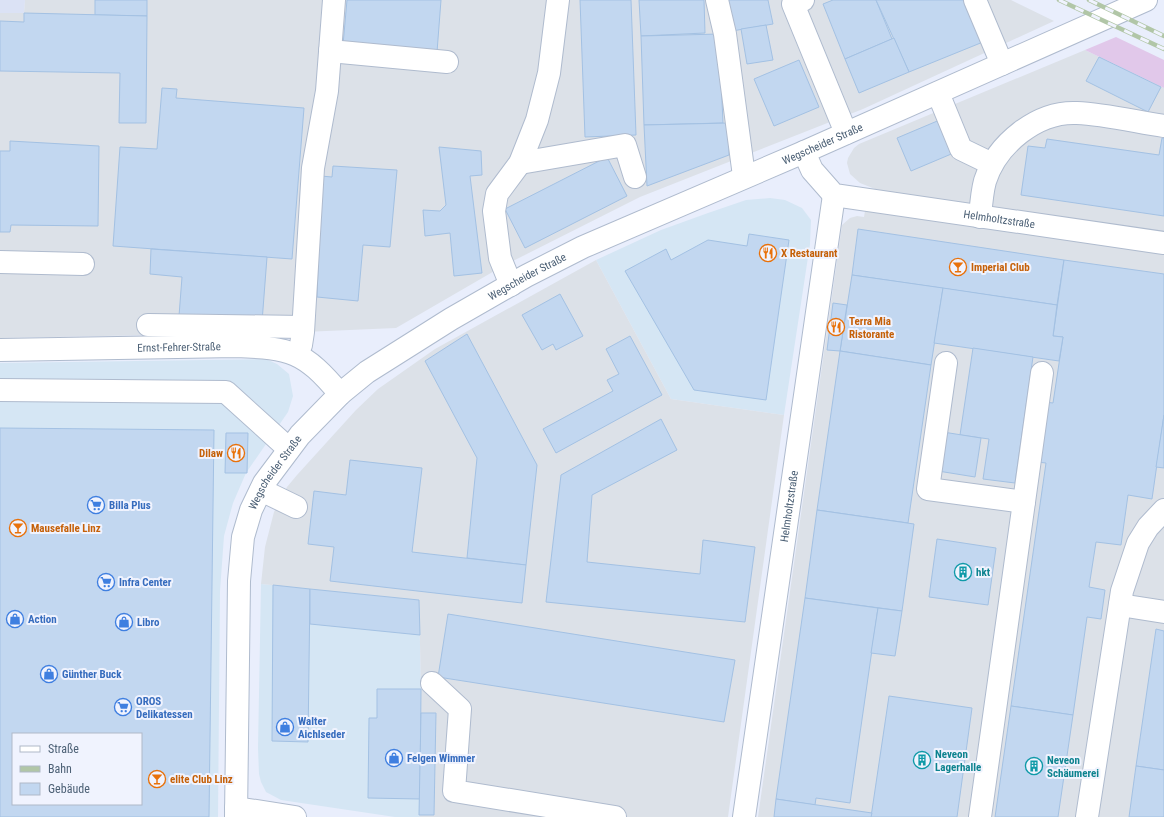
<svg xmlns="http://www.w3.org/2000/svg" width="1164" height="817" font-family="'Roboto Condensed',sans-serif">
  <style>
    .residential { fill: #dbe2f5 }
    .commercial { fill: #d5e6f4; fill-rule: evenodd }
    .industrial { fill: #dce1e8 }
    .green { fill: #e1c8ea }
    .building { fill: #c2d7f0; stroke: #a3c1e3; fill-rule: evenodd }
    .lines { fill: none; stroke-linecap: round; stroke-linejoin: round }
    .minor-casing { stroke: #afbbce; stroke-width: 24 }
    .minor { stroke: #fff; stroke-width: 22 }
    .rail-casing { stroke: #b1c6a7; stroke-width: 4.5 }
    .rail { stroke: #f0f3fe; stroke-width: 3; stroke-dasharray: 9; stroke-linecap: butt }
    .labels { text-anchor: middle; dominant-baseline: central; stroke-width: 4; stroke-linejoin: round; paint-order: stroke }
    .street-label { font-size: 11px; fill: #4d6176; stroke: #f0f3fe }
    .food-label { font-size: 11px; font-weight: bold; fill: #c56008; stroke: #f0f3fe; text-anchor: start }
    .shop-label { font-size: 11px; font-weight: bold; fill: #366cbe; stroke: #f0f3fe; text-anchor: start }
    .culture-label { font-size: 11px; font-weight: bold; fill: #0d838f; stroke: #f0f3fe; text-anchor: start }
  </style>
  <rect width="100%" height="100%" fill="#e9eefc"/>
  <polygon class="residential" points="0,0 25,0 24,13 0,13"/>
  <g class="commercial">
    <polygon points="770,198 785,200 802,208 811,220 810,244 784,415 671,399 596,260 661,230 708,213 746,200"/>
    <path d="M266,359L277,364L289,374L293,396L288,412L246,473L233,503L224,536L220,591L218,817H0V363ZM13,734H141V804H13Z"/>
    <polygon points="261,584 419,600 421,689 420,817 395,817 281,800 266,792 261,782 259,774 258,748"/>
  </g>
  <g class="industrial">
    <polygon points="25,0 1011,0 1054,21 863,109 640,197 503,266 396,328 303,332 0,338 0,13 24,13"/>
    <polygon points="1085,50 1164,88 1164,232 963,206 875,189 860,183 850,174 847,163 848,158 854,148 859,144"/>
    <polygon points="865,211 1164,254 1164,817 758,817 842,225 850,218 857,216 864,217"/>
    <polygon points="596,260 671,399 784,415 728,817 420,817 421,689 419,600 261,584 265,547 274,512 287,487 297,475 356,410 378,389 435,349"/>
  </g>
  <polygon class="green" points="1116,37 1164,60 1164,88 1085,50"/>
  <g class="building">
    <polygon points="95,0 147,0 147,16 95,15"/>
    <polygon points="347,0 441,0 437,52 343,45"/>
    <polygon points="580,0 631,0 636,135 585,137"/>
    <polygon points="639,0 704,0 705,33 641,36"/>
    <polygon points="727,0 768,0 773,24 732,31"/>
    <polygon points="833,0 876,0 892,39 845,59 823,4"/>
    <polygon points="876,0 966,0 983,42 909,72"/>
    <polygon points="24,13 147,16 146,123 119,123 120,73 0,71 0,21 24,22"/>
    <polygon points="766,25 773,60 747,64 741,29"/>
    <polygon points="719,34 723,123 644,125 641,36"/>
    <polygon points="894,38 909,72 859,93 845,59"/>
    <polygon points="1099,57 1161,87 1148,112 1086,81"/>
    <polygon points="799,60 819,107 774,126 754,79"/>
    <polygon points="162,88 177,89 176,98 304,108 292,259 113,246 120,147 157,149"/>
    <polygon points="942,119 956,152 911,171 897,138"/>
    <polygon points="729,123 729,155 647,186 644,125"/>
    <polygon points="1162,138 1164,138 1164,216 1021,195 1028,146 1045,148 1047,139 1159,155"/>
    <polygon points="10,141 99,146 98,226 11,225 10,232 0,232 0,151 10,151"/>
    <polygon points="439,147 481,151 482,175 470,176 482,273 454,276 450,233 425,236 423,210 440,211 446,205"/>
    <polygon points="607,157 627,196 525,248 505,209"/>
    <polygon points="333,166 397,170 390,247 363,245 358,301 317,297 321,176 332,177"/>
    <polygon points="858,229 1064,260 1057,305 852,275"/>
    <polygon points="749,234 789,240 766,400 694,390 625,271 666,249 671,260 708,240 747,246"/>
    <polygon points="151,249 267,257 262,322 179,316 182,277 150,274"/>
    <polygon points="1064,260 1164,274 1164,415 1152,499 1128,495 1121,545 1096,542 1089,587 1105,590 1101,619 1087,617 1073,715 1011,706 1046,463 1037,462 1045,402 1053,403 1063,337 1053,336"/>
    <polygon points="852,275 943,288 931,365 840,351"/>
    <polygon points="943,288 1057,305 1053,336 1063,337 1059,361 934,343"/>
    <polygon points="560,294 583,336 556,350 553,344 542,350 522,315"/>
    <polygon points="833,303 847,305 840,351 827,350"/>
    <polygon points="467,334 537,465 526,565 467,558 477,458 425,361"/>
    <polygon points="630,336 662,395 556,453 543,429 613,391 607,380 619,374 606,349"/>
    <polygon points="973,348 1033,357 1015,483 983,479 989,439 960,435"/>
    <polygon points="840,351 931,365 908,523 817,510"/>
    <polygon points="1164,415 1164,468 1156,467"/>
    <polygon points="661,419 677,450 592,495 587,562 700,574 703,540 755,547 745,622 546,602 561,475"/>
    <path d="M0,428L214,430L209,817H0ZM13,734H141V804H13Z"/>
    <polygon points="943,432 981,438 975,477 938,471"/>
    <polygon points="226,433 248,433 247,473 225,473"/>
    <polygon points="350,460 422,468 412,552 526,565 522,603 330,581 334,547 308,544 314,491 346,495"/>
    <polygon points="817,510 914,524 902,611 805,598"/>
    <polygon points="937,539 996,548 988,605 929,597"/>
    <polygon points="273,585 310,589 308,742 272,741"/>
    <polygon points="310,589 419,600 420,635 310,624"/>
    <polygon points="805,598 878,608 850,803 816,798 815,805 776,799"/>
    <polygon points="878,608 902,611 895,656 871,653"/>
    <polygon points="448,614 735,660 724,722 438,677"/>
    <polygon points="1156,629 1164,631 1164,770 1136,766"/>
    <polygon points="377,689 421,689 420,799 368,798 369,718 377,718"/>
    <polygon points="889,696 972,708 957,817 871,817"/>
    <polygon points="1011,706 1073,715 1058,817 995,817"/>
    <polygon points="421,713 436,713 434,815 419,815"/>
    <polygon points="1136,766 1164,770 1164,817 1129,817"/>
    <polygon points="776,799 872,813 871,817 774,817"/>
  </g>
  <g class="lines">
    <g class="minor-casing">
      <g id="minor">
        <polyline points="717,0 725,34 744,176"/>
        <polyline points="803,0 793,4 846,133"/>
        <polyline points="975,0 1002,64"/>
        <polyline points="330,51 447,62"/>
        <polyline points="938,93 961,149 992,164"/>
        <path id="s1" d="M804,152L812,170L834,195L1164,243"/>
        <polyline points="520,163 625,145 635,177"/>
        <path d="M980,217C981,205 982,192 985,181C997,144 1037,111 1077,113C1104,114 1137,122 1164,126"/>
        <polyline points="0,262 83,264"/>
        <polyline points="511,285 500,258 494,211 497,194 520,163 537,120 549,73 558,0"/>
        <polyline points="148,325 303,327"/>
        <path id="s2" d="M0,350L236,346C291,348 304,351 340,394"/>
        <polyline points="297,355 301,345 303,332 313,168 327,91 334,0"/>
        <polyline points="946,363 928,489 1024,502"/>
        <polyline points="0,390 226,392 289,449"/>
        <polyline points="261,490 296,507"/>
        <polyline points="1120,605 1164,612"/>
        <polyline points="432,683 460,709 454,791 615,817"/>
        <polyline points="236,808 295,817"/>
        <path id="s3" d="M236,817L239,581L243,537L251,510L264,483L300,435L340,394L367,372L451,319L526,276L583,247L804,152L1146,0"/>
        <path id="s4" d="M744,817L834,195"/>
        <polyline points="980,817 1042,373"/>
        <polyline points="1087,817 1122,591 1138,543 1148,527 1164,510"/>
      </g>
    </g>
    <use href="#minor" class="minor"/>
    <g class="rail-casing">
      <g id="rail">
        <polyline points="1059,0 1164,49"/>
        <polyline points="1089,0 1164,36"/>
      </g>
    </g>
    <use href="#rail" class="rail"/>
  </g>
  <defs>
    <g id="restaurant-ring" transform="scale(0.9)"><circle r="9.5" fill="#f0f3fe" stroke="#e8710a" stroke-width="1.5"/><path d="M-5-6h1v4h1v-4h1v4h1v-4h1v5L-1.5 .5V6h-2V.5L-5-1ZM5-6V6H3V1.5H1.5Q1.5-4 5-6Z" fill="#e8710a"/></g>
    <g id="bar-ring" transform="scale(0.9)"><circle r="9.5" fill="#f0f3fe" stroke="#e8710a" stroke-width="1.5"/><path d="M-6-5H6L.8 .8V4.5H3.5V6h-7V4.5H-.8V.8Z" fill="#e8710a"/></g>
    <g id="supermarket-ring" transform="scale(0.9)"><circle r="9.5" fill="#f0f3fe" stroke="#3f7fe0" stroke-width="1.5"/><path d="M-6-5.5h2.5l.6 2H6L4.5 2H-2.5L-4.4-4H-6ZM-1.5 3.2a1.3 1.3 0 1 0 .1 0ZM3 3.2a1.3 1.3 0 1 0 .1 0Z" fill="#3f7fe0"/></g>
    <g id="building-ring" transform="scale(0.9)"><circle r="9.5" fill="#f0f3fe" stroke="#0f9aa8" stroke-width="1.5"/><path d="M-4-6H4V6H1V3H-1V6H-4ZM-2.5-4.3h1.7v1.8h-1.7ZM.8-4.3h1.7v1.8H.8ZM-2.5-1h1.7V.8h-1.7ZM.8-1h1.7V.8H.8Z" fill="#0f9aa8"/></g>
    <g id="shop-ring" transform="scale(0.9)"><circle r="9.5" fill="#f0f3fe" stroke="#3f7fe0" stroke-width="1.5"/><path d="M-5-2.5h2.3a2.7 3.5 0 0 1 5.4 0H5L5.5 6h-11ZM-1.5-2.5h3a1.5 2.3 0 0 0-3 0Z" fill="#3f7fe0"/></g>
  </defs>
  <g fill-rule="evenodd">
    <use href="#restaurant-ring" x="768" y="253"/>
    <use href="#bar-ring" x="958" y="267"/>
    <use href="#restaurant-ring" x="836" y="327"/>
    <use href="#restaurant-ring" x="236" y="453"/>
    <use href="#supermarket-ring" x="96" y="505"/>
    <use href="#bar-ring" x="18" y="528"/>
    <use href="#building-ring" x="963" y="572"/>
    <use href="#supermarket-ring" x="106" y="582"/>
    <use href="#shop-ring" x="15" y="619"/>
    <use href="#shop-ring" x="124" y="622"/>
    <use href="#shop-ring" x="49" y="674"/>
    <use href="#supermarket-ring" x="123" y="707"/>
    <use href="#shop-ring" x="285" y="727"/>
    <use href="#shop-ring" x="394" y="758"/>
    <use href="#building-ring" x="922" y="760"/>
    <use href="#building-ring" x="1034" y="766"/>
    <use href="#bar-ring" x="157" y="779"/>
  </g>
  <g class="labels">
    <g class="street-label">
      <text stroke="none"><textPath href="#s3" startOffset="1001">Wegscheider Straße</textPath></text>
      <text stroke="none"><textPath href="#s1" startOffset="220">Helmholtzstraße</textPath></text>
      <text stroke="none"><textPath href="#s3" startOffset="677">Wegscheider Straße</textPath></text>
      <text stroke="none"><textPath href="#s2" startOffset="179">Ernst-Fehrer-Straße</textPath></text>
      <text stroke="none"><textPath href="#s3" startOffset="353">Wegscheider Straße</textPath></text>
      <text stroke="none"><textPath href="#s4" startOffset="314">Helmholtzstraße</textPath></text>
    </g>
    <g class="food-label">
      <text x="781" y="253">X Restaurant</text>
      <text x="971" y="267">Imperial Club</text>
      <text x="849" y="321">Terra Mia<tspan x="849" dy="13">Ristorante</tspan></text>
      <text x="223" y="453" text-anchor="end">Dilaw</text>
      <text x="31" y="528">Mausefalle Linz</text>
      <text x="170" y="779">elite Club Linz</text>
    </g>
    <g class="shop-label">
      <text x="109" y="505">Billa Plus</text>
      <text x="119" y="582">Infra Center</text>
      <text x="28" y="619">Action</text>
      <text x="137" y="622">Libro</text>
      <text x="62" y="674">Günther Buck</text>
      <text x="136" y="701">OROS<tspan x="136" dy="13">Delikatessen</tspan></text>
      <text x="298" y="721">Walter<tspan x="298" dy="13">Aichlseder</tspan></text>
      <text x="407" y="758">Felgen Wimmer</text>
    </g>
    <g class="culture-label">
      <text x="976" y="572">hkt</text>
      <text x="935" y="754">Neveon<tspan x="935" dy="13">Lagerhalle</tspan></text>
      <text x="1047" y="760">Neveon<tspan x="1047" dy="13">Schäumerei</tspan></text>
    </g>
  </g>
  <rect x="12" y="733" width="130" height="72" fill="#f0f3fe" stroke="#afb9c8"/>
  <rect x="20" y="746" width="20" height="6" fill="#ffffff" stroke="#afb9c8"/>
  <text x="48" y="753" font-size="12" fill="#4d6176">Straße</text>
  <rect x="20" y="766" width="20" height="6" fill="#b1c6a7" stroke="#afb9c8"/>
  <text x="48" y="773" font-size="12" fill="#4d6176">Bahn</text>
  <rect x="20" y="783" width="20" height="12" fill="#c2d7f0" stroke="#afb9c8"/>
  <text x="48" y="793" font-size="12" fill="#4d6176">Gebäude</text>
</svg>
